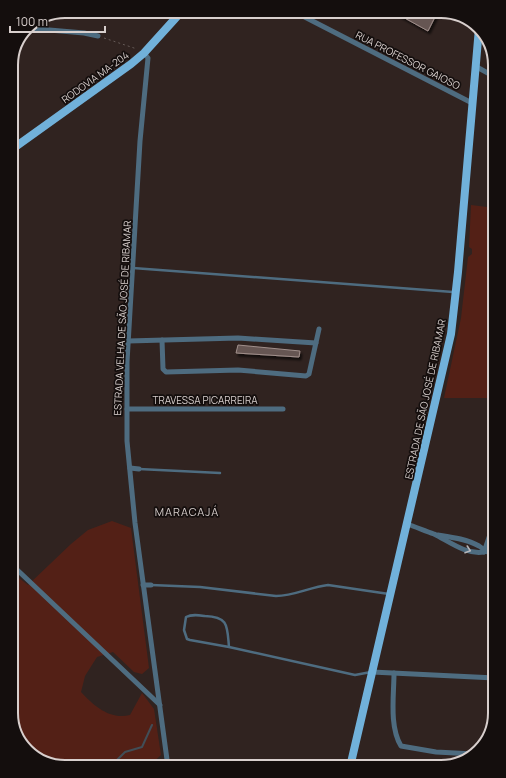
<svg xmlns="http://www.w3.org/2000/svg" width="506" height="778" font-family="Manrope,sans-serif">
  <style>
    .green { fill: #532016 }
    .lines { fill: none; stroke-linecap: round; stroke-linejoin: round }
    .stream { stroke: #414e57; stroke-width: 2 }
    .building { fill: #665653; stroke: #a1908c; filter: url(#shadow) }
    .path { stroke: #645956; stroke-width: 1; stroke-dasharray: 2 3; stroke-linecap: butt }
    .service { stroke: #4e6c80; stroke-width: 2.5 }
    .minor { stroke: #4e6c80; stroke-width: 5 }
    .primary { stroke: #71b1da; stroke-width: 8 }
    .oneway { stroke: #b6b6ba }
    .labels { text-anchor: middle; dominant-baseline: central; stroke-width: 3.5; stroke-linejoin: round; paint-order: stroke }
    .street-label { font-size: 10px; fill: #d8cfcd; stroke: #140e0d }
    .neighbourhood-label { font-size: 11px; letter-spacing: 1px; fill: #d8cfcd; stroke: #140e0d }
    .rim { fill: none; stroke: #d8cfcd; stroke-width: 2 }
  </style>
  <defs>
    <filter id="shadow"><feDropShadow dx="2" dy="3" stdDeviation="1" flood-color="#0009"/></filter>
  </defs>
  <rect width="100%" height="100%" fill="#302320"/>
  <g class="green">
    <polygon points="471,205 495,208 495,398 444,398 461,318 468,257 472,254 472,249 469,247"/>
    <path d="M112,521L131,528L149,668L142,674L134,672L113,652L97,657L85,676L81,692C94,706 110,720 130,715L142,693L154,709L161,755L148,767H62L38,760L18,740L11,713V572L28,585L71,544L88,530Z"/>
  </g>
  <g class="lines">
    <g class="stream">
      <polyline points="11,709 16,714 13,719"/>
      <polyline points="110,767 125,752 142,747 152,725"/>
    </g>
  </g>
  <g class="building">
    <polygon points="392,11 438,11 428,31"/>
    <polygon points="238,345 300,351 299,357 236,353"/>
  </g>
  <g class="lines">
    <polyline class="path" points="104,38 137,49"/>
    <g class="service">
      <polyline points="133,268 453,292"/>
      <polyline points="139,469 220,473"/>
      <path d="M151,585L200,587L276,596C294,596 310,587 328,585L389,594"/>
      <path d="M229,647C227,626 229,617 205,616C198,615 192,614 186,617L184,630L187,639L190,640L229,647L355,675L371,672"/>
    </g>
    <g class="minor">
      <polyline points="293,11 472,103"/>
      <polyline points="26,28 84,33 98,36"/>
      <polyline points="144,53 148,58 140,141 127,362 127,441 135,523 168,767"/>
      <polyline points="475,66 495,77"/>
      <polyline points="162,340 163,369 166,372 238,370 306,376 309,374 319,329"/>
      <polyline points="128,341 238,338 316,343"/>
      <polyline points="127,409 283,409"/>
      <polyline points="130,468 139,469"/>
      <path d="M407,524C416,527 425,531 434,534C450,542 466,555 484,552"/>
      <path d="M438,535C451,537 467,539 479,546C485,550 488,553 495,556"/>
      <polyline points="484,552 495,520"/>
      <polyline points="11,564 160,705"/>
      <polyline points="143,585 151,585"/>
      <polyline points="372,672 495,678"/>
      <path d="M394,673C394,695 389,726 401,746L436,752L474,754"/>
    </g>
    <g class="primary">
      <polyline points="11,150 131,64 144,53 182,11"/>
      <polyline points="350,767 451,334 458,272 479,28"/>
    </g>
  </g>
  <defs><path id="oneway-chevron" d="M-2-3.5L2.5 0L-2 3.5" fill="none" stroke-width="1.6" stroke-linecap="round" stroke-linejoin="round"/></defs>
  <use class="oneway" href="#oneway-chevron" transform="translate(468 550) rotate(19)"/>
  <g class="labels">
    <g class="street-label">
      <text transform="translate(408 60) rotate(27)">RUA PROFESSOR GAIOSO</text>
      <text transform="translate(95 77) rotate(-36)">RODOVIA MA-204</text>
      <text transform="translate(122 318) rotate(-87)">ESTRADA VELHA DE SÃO JOSÉ DE RIBAMAR</text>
      <text transform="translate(425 399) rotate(-78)">ESTRADA DE SÃO JOSÉ DE RIBAMAR</text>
      <text x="205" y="400">TRAVESSA PICARREIRA</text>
    </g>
    <g class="neighbourhood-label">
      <text x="187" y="511">MARACAJÁ</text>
    </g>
  </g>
  <path d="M0 0H506V778H0ZM65 18H441A47 47 0 0 1 488 65V713A47 47 0 0 1 441 760H65A47 47 0 0 1 18 713V65A47 47 0 0 1 65 18Z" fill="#140e0d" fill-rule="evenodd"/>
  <path class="rim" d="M65 18H441A47 47 0 0 1 488 65V713A47 47 0 0 1 441 760H65A47 47 0 0 1 18 713V65A47 47 0 0 1 65 18Z"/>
  <path d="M10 26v6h95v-6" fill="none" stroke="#d8cfcd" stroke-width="2"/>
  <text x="16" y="26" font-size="12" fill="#d8cfcd" stroke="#140e0d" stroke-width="3" paint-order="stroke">100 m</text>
</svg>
